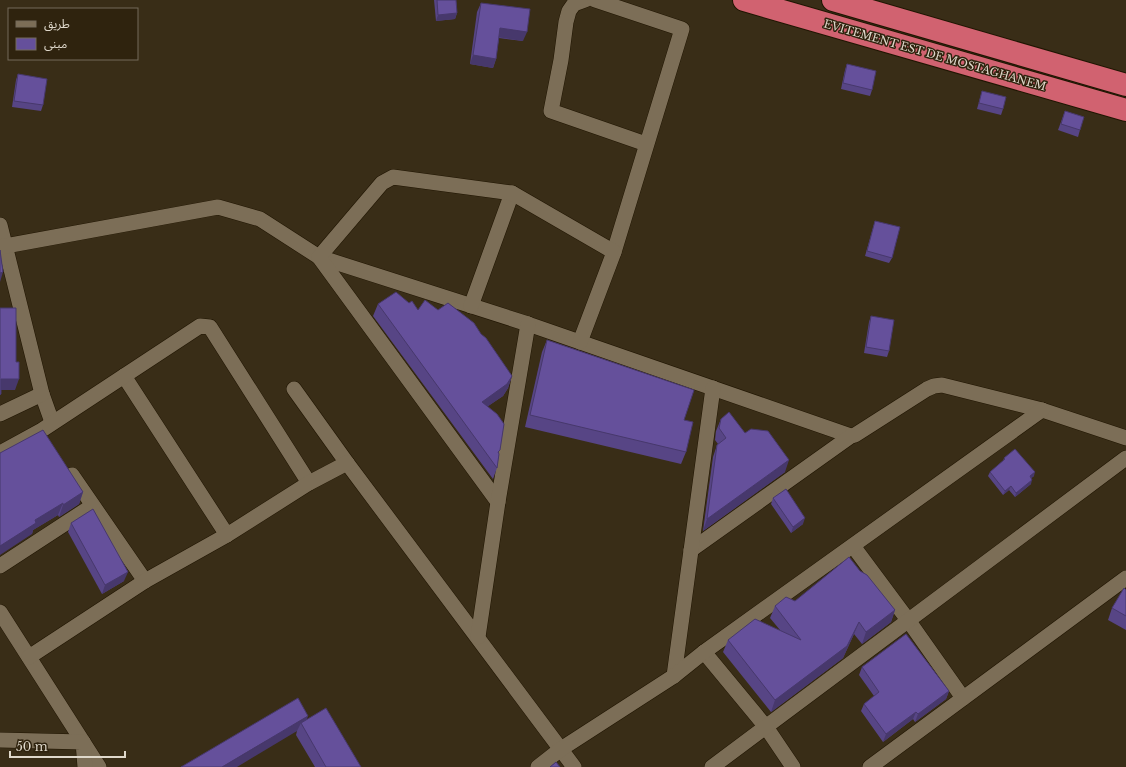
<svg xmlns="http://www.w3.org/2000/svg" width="1126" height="767" font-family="'Libre Baskerville','Noto Sans Arabic',serif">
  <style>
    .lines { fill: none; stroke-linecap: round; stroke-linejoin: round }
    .minor-casing { stroke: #201502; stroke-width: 16 }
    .highway-casing { stroke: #201502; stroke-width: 24 }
    .minor { stroke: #7c6e57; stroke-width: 15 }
    .highway { stroke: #d16270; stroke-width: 22 }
    .wall { fill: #574585 }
    .shaded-wall { fill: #47386c }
    .building { fill: #65509b; stroke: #47386c }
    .labels { text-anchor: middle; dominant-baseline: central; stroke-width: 3; stroke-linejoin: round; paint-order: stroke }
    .street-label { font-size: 11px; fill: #dfd8cb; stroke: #2f230e }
  </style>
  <rect width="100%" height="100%" fill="#392d17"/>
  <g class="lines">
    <g class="minor-casing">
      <g id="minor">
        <polyline points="585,0 574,4 569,11 566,22 561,60 551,111 646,144"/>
        <polyline points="595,0 682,29 614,252"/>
        <polyline points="0,225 42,394 52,422"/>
        <polyline points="0,247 218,207 260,219 319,257 528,324 851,436"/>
        <polyline points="471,306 512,193"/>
        <polyline points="124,376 227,535"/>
        <polyline points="294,389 347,463 574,767"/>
        <polyline points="0,414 42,394"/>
        <polyline points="0,453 42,430 200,326 210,327 309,483"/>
        <polyline points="72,475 145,581"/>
        <polyline points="498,502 319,257 382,183 393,177 512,193 614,252 580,342"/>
        <polyline points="853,546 908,620 963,698"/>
        <polyline points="691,550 851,436 855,435 927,389 934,386 942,385 1042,410 1126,438"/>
        <polyline points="0,566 92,506"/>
        <polyline points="0,612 99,767"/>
        <polyline points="478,637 498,502 528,324"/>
        <polyline points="704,652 766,727 793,767"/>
        <polyline points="29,657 145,581 227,535 309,483 347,463"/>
        <polyline points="674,676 713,388"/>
        <polyline points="0,740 83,742 85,767"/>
        <polyline points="538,767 561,749 674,676 704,652 1042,410"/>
        <polyline points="712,767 1126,458"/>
        <polyline points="870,767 1126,578"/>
      </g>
    </g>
    <g class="highway-casing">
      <g id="highway">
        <polyline points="744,0 1126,110"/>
        <polyline points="833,0 1126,85"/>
      </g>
    </g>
    <use href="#minor" class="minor"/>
    <use href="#highway" class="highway"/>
  </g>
  <g class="wall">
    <polygon points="434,0 456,0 457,13 455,19 436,21"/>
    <polygon points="481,3 523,41 499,38 496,59 493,68 470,64 477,12"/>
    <polygon points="847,64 872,90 870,96 841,89 845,70"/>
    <polygon points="18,74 43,105 41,111 12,107 16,80"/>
    <polygon points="982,91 1003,109 1001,115 977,109"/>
    <polygon points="1065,111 1080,130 1078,137 1058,130"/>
    <polygon points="875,221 892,258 889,263 865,256"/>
    <polygon points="378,304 418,310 438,310 481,334 512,376 508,388 503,396 488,406 499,454 497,468 493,479 373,316"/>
    <polygon points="871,316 889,351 887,357 864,353 869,322"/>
    <polygon points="547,340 684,420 686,452 681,464 525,427 542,352"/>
    <polygon points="721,419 745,433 785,472 703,531 713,457 717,445 718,444 715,440 716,431"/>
    <polygon points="0,453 83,492 79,504 59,517 58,515 33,530 32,534"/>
    <polygon points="1004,458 1034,476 1031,478 1031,484 1015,497 1009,490 1003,495 988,476 990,472 1003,461"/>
    <polygon points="773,498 803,524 791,533 771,504"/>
    <polygon points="71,523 124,581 102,594 68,532"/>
    <polygon points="860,571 895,610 891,622 862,644 854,634 843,658 771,712 723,652 728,640 780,630 770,618 775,606 795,601"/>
    <polygon points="1126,590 1126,630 1108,620 1112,608"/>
    <polygon points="862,667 949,691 946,699 915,722 913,719 883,742 861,711 864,704 874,696 859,675"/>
    <polygon points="307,719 361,767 315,767 296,735 297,731 181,767"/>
  </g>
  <g class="shaded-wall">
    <polygon points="457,13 455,19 436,21 438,15"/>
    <polygon points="500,28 527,32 523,41 497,37"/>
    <polygon points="473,55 496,59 493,68 470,64"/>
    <polygon points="3,272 0,282 0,273"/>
    <polygon points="512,376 508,388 503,396 478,413 482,402"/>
    <polygon points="1,379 19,379 15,390 0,390"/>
    <polygon points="789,460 785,472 703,531 707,519"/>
    <polygon points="1035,472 1034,476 1028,481 1030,476"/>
    <polygon points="1032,480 1031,484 1015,497 1016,493"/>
    <polygon points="1011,486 1009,490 1003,495 1005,491"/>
    <polygon points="83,492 79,504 59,517 63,505"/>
    <polygon points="63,503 58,515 33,530 32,534 0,555 0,546 35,520"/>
    <polygon points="805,518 803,524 791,533 793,527"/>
    <polygon points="128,572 124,581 102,594 105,585"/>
    <polygon points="895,610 891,622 862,644 866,632"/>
    <polygon points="859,622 854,634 843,658 771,712 775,700"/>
    <polygon points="949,691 946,699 915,722 918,714"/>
    <polygon points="916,712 913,719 883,742 886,734"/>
    <polygon points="308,716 304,727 301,723 297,731 237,767 222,767"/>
  </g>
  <g class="building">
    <polygon points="437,0 456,0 457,13 438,15"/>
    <polygon points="481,3 530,9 527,32 500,28 496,59 473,55"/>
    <polygon points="847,64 876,71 872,90 843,83"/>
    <polygon points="18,74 47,79 43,105 14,101"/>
    <polygon points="982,91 1006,97 1003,109 979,103"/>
    <polygon points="1065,111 1084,117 1080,130 1061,124"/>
    <polygon points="875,221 900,227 892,258 867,251"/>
    <polygon points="0,250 3,272 0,273"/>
    <polygon points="396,292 409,303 412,301 418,310 425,300 438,310 448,303 474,323 481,334 486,338 512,376 507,384 482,402 497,414 504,424 500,450 498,452 499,454 497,468 378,304"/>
    <polygon points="0,308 16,308 16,362 19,362 19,379 1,379 1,394 0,395"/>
    <polygon points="871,316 894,320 889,351 866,347"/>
    <polygon points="547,340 694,390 684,420 693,422 686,452 530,415"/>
    <polygon points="729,412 745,433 751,429 768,431 789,460 707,519 717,445 726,438 719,428 721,419"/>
    <polygon points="43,430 83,492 63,505 63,503 35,520 36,523 0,546 0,453"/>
    <polygon points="1015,449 1035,472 1030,476 1032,480 1016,493 1011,486 1005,491 990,472 1005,459 1004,458"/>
    <polygon points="786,489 805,518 793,527 773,498"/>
    <polygon points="93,509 128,572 105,585 71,523"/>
    <polygon points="849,557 860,571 867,575 895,610 866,632 859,622 847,646 775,700 728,640 755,619 801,640 775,606 786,597 795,601"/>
    <polygon points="1124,588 1126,590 1126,616 1112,608"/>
    <polygon points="906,634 949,691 918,714 916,712 886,734 864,704 879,692 862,667"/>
    <polygon points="298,698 308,716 222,767 181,767"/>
    <polygon points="326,708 361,767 326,767 301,723"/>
    <polygon points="556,762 560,767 550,767"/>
  </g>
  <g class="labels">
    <g class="street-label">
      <text transform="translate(935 55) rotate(16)">EVITEMENT EST DE MOSTAGHANEM</text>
    </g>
  </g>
  <rect x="8" y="8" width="130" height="52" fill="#2f230e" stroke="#756b5a"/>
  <rect x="16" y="21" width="20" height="6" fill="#7c6e57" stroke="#756b5a"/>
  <text x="44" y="28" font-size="12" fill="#dfd8cb">طريق</text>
  <rect x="16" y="38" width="20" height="12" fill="#65509b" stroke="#756b5a"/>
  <text x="44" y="48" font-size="12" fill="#dfd8cb">مبنى</text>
  <path d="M10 751v6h115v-6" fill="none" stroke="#dfd8cb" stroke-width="2"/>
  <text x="16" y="751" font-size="12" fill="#dfd8cb" stroke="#2f230e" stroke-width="3" paint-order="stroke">50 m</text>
</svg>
